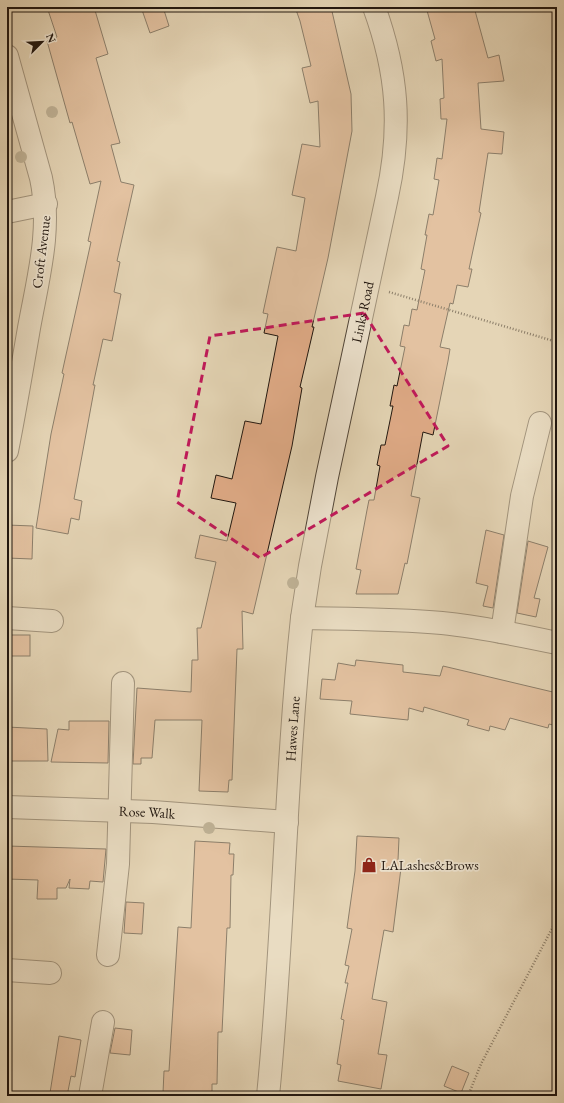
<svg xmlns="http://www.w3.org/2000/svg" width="564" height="1103" font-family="'EB Garamond',serif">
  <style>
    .building { fill: #e1ac88; stroke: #20160f }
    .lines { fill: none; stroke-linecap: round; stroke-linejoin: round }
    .minor-casing { stroke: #514639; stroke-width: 24 }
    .path { stroke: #20160f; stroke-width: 2.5; stroke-dasharray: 1 2; stroke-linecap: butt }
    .minor { stroke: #eee4d0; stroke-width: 22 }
    .tree { fill: #91886f }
    .marked { fill: none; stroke: #c2185b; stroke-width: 3; stroke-dasharray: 8 5; stroke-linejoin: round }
    .labels { text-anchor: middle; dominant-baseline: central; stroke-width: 3.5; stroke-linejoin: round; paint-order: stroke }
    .street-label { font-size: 14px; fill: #20160f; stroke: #eee4d0 }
    .poi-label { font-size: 14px; fill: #20160f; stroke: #eee4d0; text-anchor: start }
  </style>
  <rect width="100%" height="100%" fill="#e5d6b6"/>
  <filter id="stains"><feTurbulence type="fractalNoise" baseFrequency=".005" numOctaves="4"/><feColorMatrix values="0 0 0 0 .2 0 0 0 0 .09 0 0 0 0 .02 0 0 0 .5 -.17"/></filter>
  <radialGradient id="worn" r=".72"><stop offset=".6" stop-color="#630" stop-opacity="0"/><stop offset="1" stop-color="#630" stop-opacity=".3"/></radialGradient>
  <g class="building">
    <polygon points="47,7 94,7 108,54 96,58 120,143 111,145 121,182 134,185 117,261 120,262 114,292 121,294 112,341 103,339 93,385 95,385 74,499 82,501 79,520 71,518 68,534 36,528 51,434 64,374 62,373 91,242 88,241 101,181 90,184 72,122 70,123 47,41 57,37"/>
    <polygon points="141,7 163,7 169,26 150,33"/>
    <polygon points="295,7 331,7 351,94 352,131 328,258 312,327 314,327 300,387 302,388 292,446 253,614 242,611 243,649 237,649 232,780 229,780 228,792 199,791 202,720 155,720 152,758 141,758 141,764 133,764 137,688 191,692 192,660 198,660 197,628 201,628 216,562 195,558 200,535 227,541 236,503 211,498 216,475 232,479 245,421 261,424 278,336 264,333 268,314 263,313 277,247 296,251 305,198 292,195 302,144 320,147 318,101 310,103 302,68 311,66 300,21"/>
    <polygon points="426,7 474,7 488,58 499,55 504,81 478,83 481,129 504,132 502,154 488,153 479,212 481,213 469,269 472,269 468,287 457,285 453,304 450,303 440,347 450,349 448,361 433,435 423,432 411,496 420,498 407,564 405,563 398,594 356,594 361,570 356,569 367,510 369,500 374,500 380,466 377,465 381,445 385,445 393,406 390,406 394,385 397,386 405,347 400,346 404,325 409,326 412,309 417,310 425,270 421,269 427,235 425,235 429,214 433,215 439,180 434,179 437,158 442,159 447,119 441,119 440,99 444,98 442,59 436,61 431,41 435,39"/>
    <polygon points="7,525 33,526 32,559 7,558"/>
    <polygon points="486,530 504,535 493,608 483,606 488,586 476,583"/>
    <polygon points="528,541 548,547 534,598 540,599 536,617 517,613"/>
    <rect x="7" y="635" width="23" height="21"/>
    <polygon points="356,660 403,665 403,672 440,676 443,666 557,693 557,726 549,724 548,728 510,718 505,730 490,726 489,731 467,725 469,720 424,707 423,712 409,708 408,720 350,714 352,701 320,699 322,679 335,680 338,663 355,666"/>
    <polygon points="69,721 109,721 108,763 51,762 58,729 69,730"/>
    <polygon points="7,727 47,729 48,761 7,761"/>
    <polygon points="357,836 399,838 398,860 402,860 393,932 384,930 372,999 387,1002 378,1054 387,1055 381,1089 338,1081 341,1065 337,1064 344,1020 341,1019 348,983 345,983 349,966 345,965 352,929 347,928 355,871"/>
    <polygon points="195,841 230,843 229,854 234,854 233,875 231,875 230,928 227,928 222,1032 218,1032 217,1084 212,1084 212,1096 163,1093 164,1071 169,1071 178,927 191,928"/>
    <polygon points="7,846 106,849 103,882 90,881 89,889 69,888 70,879 66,888 57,888 57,899 37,899 38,880 7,879"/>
    <polygon points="126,902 144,903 142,934 124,933"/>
    <polygon points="115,1028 132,1030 130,1055 110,1053"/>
    <polygon points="59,1036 81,1040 75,1077 71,1076 67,1096 50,1093"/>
    <polygon points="452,1066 469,1073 461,1093 444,1086"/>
  </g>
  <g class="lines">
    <g class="minor-casing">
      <g id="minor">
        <path d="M7,56L41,178C52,229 38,278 29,328C22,369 15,410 7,451"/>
        <polyline points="7,212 46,204"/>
        <polyline points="7,618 52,621"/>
        <path id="s1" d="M302,618L310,566L327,477L387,197C402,128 398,73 374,7"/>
        <polyline points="502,632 522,496 540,423"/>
        <path id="s2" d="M7,807L153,812L287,822"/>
        <polyline points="108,955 118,864 123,683"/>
        <polyline points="7,970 50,973"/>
        <polyline points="90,1096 103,1022"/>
        <path id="s3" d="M268,1096C284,937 285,777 302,618C349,619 396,619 442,623C481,627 519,635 557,643"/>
      </g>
    </g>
    <g class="path">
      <polyline points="389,292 557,342"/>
      <polyline points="468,1096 481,1064 557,919"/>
    </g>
    <use href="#minor" class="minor"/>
  </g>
  <g class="tree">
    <circle cx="52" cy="112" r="6"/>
    <circle cx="21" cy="157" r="6"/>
    <circle cx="293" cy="583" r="6"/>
    <circle cx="209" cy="828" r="6"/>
  </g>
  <path d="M0 0H564V1103H0ZM364,313L448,446L260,558L177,502L210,336Z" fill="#e5d6b6" fill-opacity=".55" fill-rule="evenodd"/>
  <path class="marked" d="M364,313L448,446L260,558L177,502L210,336Z"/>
  <defs>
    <g id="shop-bare" transform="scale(1.2)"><path d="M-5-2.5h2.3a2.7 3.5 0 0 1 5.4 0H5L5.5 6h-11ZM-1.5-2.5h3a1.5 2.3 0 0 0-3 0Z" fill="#8f2418" stroke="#eee4d0" stroke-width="2.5" paint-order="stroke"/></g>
  </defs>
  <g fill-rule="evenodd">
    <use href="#shop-bare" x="369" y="865"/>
  </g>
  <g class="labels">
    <g class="street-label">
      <text transform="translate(41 252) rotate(-83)">Croft Avenue</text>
      <text stroke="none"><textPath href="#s1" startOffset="312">Links Road</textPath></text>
      <text stroke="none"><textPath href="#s3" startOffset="368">Hawes Lane</textPath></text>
      <text stroke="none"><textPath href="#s2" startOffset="140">Rose Walk</textPath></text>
    </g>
    <g class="poi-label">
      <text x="381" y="865">LALashes&amp;Brows</text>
    </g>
  </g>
  <rect width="564" height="1103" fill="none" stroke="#e5d6b6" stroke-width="24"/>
  <rect x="8" y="8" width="548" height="1087" fill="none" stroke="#20160f" stroke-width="2"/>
  <rect x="12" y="12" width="540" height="1079" fill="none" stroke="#20160f"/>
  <g transform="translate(42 42) rotate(66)" stroke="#eee4d0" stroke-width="3" paint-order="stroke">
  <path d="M0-3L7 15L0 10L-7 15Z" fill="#20160f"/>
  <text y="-6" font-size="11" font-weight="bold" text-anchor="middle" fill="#20160f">N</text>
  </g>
  <rect width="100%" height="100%" filter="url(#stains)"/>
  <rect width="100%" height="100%" fill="url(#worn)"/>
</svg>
